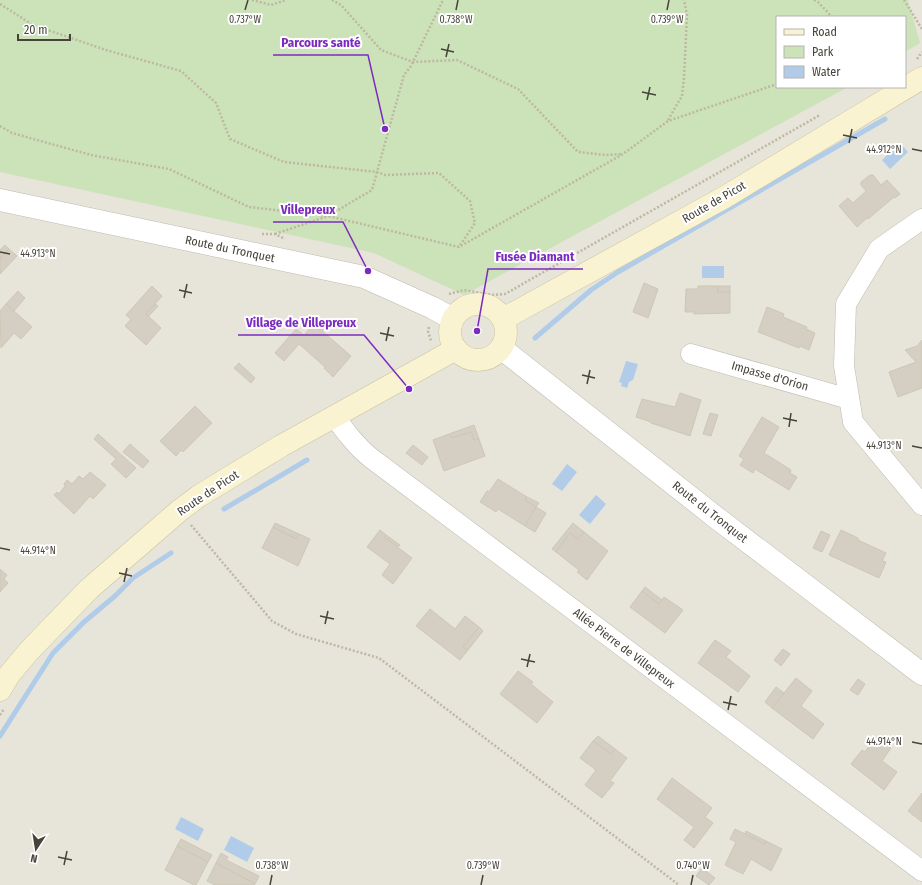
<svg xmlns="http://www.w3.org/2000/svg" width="922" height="885" font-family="'Fira Sans Condensed',sans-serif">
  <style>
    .residential { fill: #e7e4da; fill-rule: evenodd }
    .green { fill: #cce3b9 }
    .water { fill: #b0cce9 }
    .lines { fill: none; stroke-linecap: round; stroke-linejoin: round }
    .stream { stroke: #b0cce9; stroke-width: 5 }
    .building { fill: #d4cfc2; stroke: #cec7b6 }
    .minor-casing { stroke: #bebbaf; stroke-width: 21 }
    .tertiary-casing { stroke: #bebbaf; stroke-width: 23 }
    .secondary-casing { stroke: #cbc49f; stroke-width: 23 }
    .path { stroke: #beb7a2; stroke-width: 2.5; stroke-dasharray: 2 2; stroke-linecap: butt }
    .minor { stroke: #fff; stroke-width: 20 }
    .tertiary { stroke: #fff; stroke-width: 22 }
    .secondary { stroke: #f9f3d1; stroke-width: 22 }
    .ticks { fill: none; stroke: #47433a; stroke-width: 1.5 }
    .labels { text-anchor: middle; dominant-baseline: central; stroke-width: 4; stroke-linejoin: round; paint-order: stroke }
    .street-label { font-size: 12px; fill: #47433a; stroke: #fff }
    .ticks-label { font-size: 10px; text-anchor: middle; fill: #47433a; stroke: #fff; stroke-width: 4; stroke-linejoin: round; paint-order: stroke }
    .leader { fill: none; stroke: #7b2cbf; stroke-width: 1.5 }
    .callout-dot { fill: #7b2cbf; stroke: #fff; stroke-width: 1.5 }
    .callout-label { font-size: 13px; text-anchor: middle; font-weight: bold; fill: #7b2cbf; stroke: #fff; stroke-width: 4; stroke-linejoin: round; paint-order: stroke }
  </style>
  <rect width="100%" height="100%" fill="#f4f2ec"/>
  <path class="residential" d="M0,0H922V885H0ZM777,17H905V87H777Z"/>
  <polygon class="green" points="0,0 908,0 920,43 905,52 905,17 777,17 777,87 848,87 464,295 374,253 0,172"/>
  <g class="water">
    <polygon points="900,143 908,152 890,169 882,160"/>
    <rect x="702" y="266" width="22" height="12"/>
    <polygon points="626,361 638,364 633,380 629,382 627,388 621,386 622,383 619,382"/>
    <polygon points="567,464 577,472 562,491 552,484"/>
    <polygon points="596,495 606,504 590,524 579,515"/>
    <polygon points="181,817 204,829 198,841 175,829"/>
    <polygon points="231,836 254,848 247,862 224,850"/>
  </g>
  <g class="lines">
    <g class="stream">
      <polyline points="535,338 591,290 618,272 885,119"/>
      <polyline points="224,509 307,460"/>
      <polyline points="0,736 53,653 84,622 115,596 133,578 171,553"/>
    </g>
  </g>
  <g class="building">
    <polygon points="870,175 873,175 881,185 887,180 900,194 895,198 894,197 868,219 867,218 857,227 839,206 848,198 853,203 866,191 861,185 861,182"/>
    <polygon points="5,245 9,249 0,259 0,250"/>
    <polygon points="9,249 17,256 0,274 0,259"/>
    <polygon points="644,283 658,289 648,318 633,312"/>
    <polygon points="152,286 162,296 146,314 161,328 146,345 125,326 131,319 126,315"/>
    <polygon points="698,286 718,286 718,292 730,292 730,313 694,314 694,312 685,312 686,289 698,289"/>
    <rect x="718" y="286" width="12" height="6"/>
    <polygon points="18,291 25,298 14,311 6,304"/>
    <polygon points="6,304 32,327 21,339 14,333 1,348 0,311"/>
    <polygon points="155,304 158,306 148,317 146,314"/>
    <polygon points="767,307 784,314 783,317 807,327 806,329 815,333 809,350 800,346 799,348 758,332"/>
    <polygon points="318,320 326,327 322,331 314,324"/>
    <polygon points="314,324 351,356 333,377 324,368 325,367 299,344 284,361 275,353 296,329 304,335"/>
    <polygon points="922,340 922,388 898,397 889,372 916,362 905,350 917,346"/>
    <polygon points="239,363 255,378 251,383 234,368"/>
    <polygon points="680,393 701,400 690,436 651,423 651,422 636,417 642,399 675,407"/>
    <polygon points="195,406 212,423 183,452 181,450 176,456 160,441"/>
    <polygon points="710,413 718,415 711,436 703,434"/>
    <polygon points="762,417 779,427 764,453 791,470 790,473 797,477 789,490 755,469 753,473 740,465 744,459 739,456"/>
    <polygon points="474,425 479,439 474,440 471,432 451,438 449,434"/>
    <polygon points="471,432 474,440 479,439 485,456 444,471 433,440 449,434 451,438"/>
    <polygon points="98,434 136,468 126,478 111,464 116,459 94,439"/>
    <polygon points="130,444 149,461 143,468 123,452"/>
    <polygon points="413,445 428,457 422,465 406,453"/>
    <polygon points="90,472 106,485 93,499 90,496 74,514 54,495 57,492 59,494 65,486 64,484 67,480 72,484 79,476 83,479"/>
    <polygon points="498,479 527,497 525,500 536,507 525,526 498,509 496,512 480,502 487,491 489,492"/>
    <polygon points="527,497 539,503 536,507 525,500"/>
    <polygon points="536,507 546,513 535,532 525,526"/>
    <polygon points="275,523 299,534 296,539 273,527"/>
    <polygon points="573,523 584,532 578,539 570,533 556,552 552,549"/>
    <polygon points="273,527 296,539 299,534 310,539 298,566 262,548"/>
    <polygon points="380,530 386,535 384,537 412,558 393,584 382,575 390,564 367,547"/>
    <polygon points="841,530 858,538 858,540 886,553 882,561 886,562 879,578 829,555"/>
    <polygon points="821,531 830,535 822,552 813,548"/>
    <polygon points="584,532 608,551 587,580 577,572 579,570 556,552 570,533 578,539"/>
    <polygon points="386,535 400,545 398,547 384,537"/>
    <polygon points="0,569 7,575 4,579 8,583 0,592"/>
    <polygon points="645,587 662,600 659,604 642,591"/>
    <polygon points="642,591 659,604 664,597 683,610 665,633 630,607"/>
    <polygon points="430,609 455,629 465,616 479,627 463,647 468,650 460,660 416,626"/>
    <polygon points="479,627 483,631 468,650 463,647"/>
    <polygon points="715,640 731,651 726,657 750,676 738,692 698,663"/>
    <polygon points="783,649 790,654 781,666 774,660"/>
    <polygon points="518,671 533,682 531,684 553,702 537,723 500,694"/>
    <polygon points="796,678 812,691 801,706 824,724 813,739 772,708"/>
    <polygon points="858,679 865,684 858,695 850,690"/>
    <polygon points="776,687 784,693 772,708 765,702"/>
    <polygon points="598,736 615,749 611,754 593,741"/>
    <polygon points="876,737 891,748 882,761 897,772 884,790 851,764 862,750 865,752"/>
    <polygon points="593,741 611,754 615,749 627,758 610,781 614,783 602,798 585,785 596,770 580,758"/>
    <polygon points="672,778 712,808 705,817 713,823 694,848 684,840 694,827 657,799"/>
    <polygon points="922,793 922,822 908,811"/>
    <polygon points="735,829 765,844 766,841 782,849 771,871 751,859 743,874 725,865 736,842 730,839"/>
    <polygon points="746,831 766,841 765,844 745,834"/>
    <polygon points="181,839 212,855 208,862 177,846"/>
    <polygon points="177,846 208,862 196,885 194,885 165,870"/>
    <polygon points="221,853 228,857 226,860 259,876 255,884 216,863"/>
    <polygon points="216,863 255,884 254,885 215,885 207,881"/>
    <polygon points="702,868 715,878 709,885 696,876"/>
  </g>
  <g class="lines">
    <g class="minor-casing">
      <g id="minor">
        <polyline points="922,219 879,249 846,304 844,366 853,422 922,505"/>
        <polyline points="691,354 849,399"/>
        <path d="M334,416C345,431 356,446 371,458L922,871"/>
      </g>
    </g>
    <g class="tertiary-casing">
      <g id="tertiary">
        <polyline points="0,200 364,277 433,308 453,319"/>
        <polyline points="501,348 718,519 922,674"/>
      </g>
    </g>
    <g class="secondary-casing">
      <g id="secondary">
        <circle cx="478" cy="332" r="28"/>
        <polyline points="503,319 725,197 922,78"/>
        <polyline points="0,690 9,675 29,651 89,589 179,511 199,496 281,446 456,349"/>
      </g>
    </g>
    <g class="path">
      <polyline points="252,0 271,5 286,0"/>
      <polyline points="332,0 341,5 381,50 413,62 457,60 518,89 578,152 606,155 622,154"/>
      <polyline points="814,0 818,2 832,17"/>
      <polyline points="904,0 922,29"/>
      <polyline points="0,4 33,25 106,50 181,71 216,103 230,139 284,162 377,172 385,175 439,173 470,201 475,223 459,247"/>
      <polyline points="917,59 922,52"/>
      <polyline points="668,120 682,96 684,78 687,15 684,0"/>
      <polyline points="0,126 12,133 91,155 169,169 249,207 328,216 459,247 623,154 668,121 777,84"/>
      <polyline points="262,234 275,234 285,239"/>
      <polyline points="275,234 328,216 372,190 404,75 411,66 443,0"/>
      <polyline points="449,294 464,290 492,295 505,294 820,115"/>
      <polyline points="429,327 428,331 431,341"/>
      <polyline points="191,525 272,621 296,634 379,658 679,885"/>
      <polyline points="0,715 4,709"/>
    </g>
    <use href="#minor" class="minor"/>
    <use href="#tertiary" class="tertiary"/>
    <use href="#secondary" class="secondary"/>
  </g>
  <path class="ticks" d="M245,10L248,0M456,10L458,0M667,10L669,0M441,49L454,52M446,57L449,44M642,92L656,95M647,100L650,87M843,135L857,138M849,143L852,129M912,149L922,151M0,252L10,254M179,290L192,293M184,298L187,284M380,333L394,336M386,341L389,327M582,375L595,378M587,384L590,370M783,418L797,421M789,427L791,413M912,446L922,448M0,548L10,550M119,573L132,576M124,582L127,568M320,616L334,619M325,624L328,611M521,659L535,662M527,667L530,654M723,702L737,705M728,710L731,696M912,742L922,744M58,857L72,860M64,865L67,851M270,885L272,875M481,885L483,875M691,885L693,875"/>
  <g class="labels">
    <g class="street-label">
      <text transform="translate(714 202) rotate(-30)">Route de Picot</text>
      <text transform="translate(230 249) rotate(12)">Route du Tronquet</text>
      <text transform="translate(770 376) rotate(16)">Impasse d'Orion</text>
      <text transform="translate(208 493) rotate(-34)">Route de Picot</text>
      <text transform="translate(710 512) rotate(38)">Route du Tronquet</text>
      <text transform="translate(624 648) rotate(37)">Allée Pierre de Villepreux</text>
    </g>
  </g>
  <g class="ticks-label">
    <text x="245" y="23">0.737°W</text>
    <text x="456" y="23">0.738°W</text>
    <text x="667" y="23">0.739°W</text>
    <text x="884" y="153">44.912°N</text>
    <text x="38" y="257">44.913°N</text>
    <text x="884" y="449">44.913°N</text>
    <text x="38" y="554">44.914°N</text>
    <text x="884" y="745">44.914°N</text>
    <text x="272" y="869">0.738°W</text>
    <text x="483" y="869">0.739°W</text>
    <text x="693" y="869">0.740°W</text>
  </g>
  <path class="leader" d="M385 129L368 55H273M368 271L343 222H273M477 331L488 269H583M409 389L364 335H238"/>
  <g class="callout-dot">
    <circle cx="385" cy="129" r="4"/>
    <circle cx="368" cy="271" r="4"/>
    <circle cx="477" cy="331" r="4"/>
    <circle cx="409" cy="389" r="4"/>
  </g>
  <g class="callout-label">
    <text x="321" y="47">Parcours santé</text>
    <text x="308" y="214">Villepreux</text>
    <text x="535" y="261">Fusée Diamant</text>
    <text x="301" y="327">Village de Villepreux</text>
  </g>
  <rect x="776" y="16" width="130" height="72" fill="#ffffff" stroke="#b5b4b0"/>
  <rect x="784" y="29" width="20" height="6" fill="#f9f3d1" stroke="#b5b4b0"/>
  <text x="812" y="36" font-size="12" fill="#47433a">Road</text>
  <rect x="784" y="46" width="20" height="12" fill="#cce3b9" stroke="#b5b4b0"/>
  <text x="812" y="56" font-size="12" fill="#47433a">Park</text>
  <rect x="784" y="66" width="20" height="12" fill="#b0cce9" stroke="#b5b4b0"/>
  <text x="812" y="76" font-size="12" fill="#47433a">Water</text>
  <g transform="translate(36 849) rotate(192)" stroke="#ffffff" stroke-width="3" paint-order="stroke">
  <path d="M0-3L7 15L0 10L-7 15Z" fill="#47433a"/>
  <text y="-6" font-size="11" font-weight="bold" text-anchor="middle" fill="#47433a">N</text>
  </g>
  <path d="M18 34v6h52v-6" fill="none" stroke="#47433a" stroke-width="2"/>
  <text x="24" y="34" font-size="12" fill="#47433a" stroke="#ffffff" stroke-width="3" paint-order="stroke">20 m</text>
</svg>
